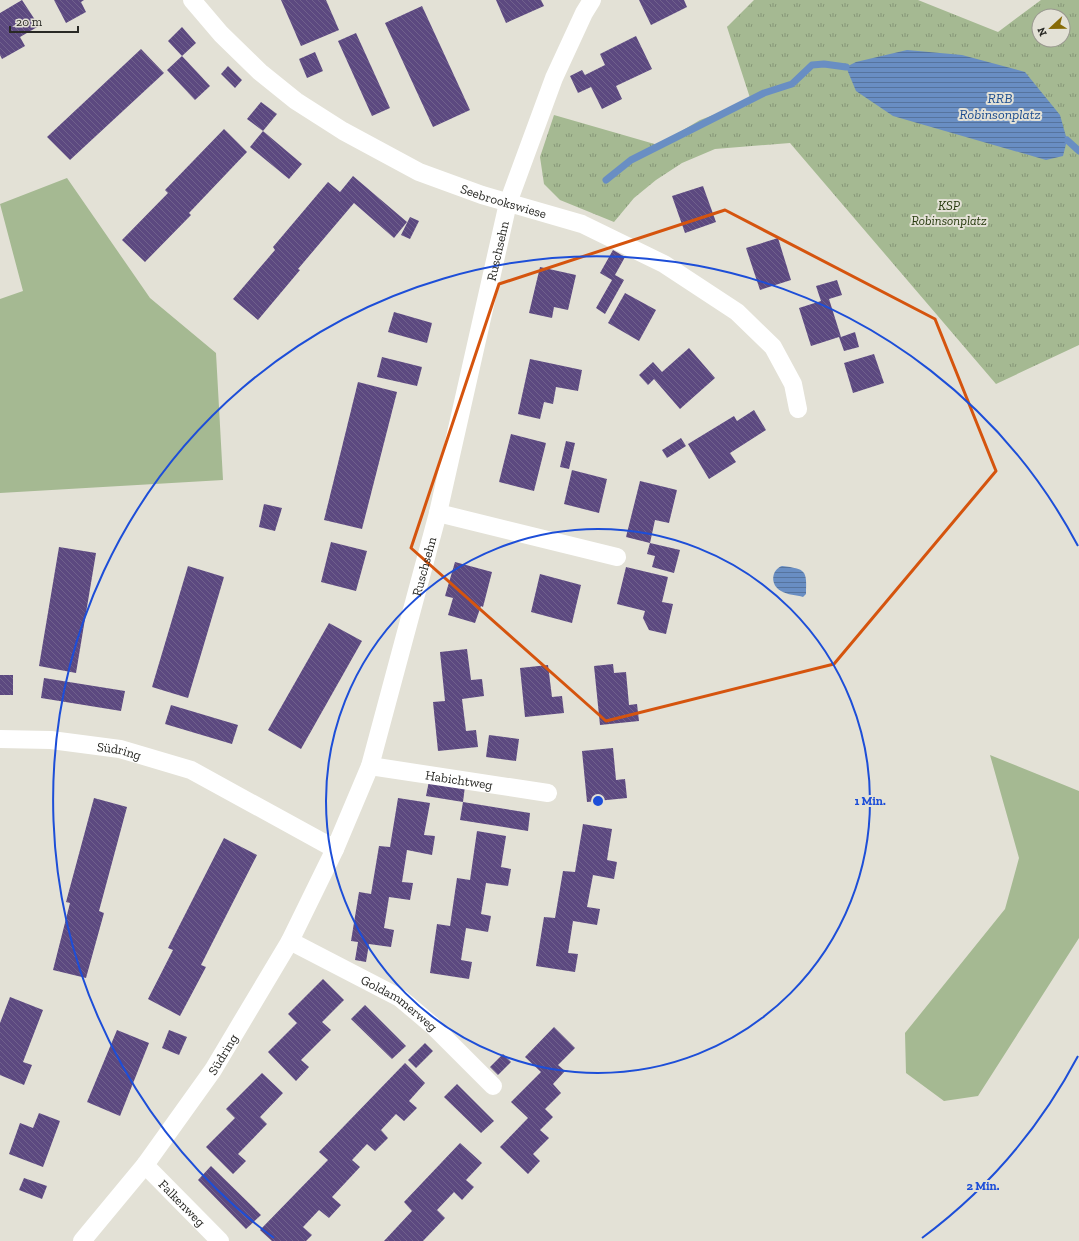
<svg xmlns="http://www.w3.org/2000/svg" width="1079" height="1241" font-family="'Zilla Slab',serif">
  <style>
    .green { fill: #a5b992 }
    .park { fill: url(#park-tufts); fill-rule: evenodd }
    .water { fill: url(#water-rules) }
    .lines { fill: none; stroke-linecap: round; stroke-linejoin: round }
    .stream { stroke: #698ec3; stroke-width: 7 }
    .building { fill: url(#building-back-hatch) }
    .minor { stroke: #fff; stroke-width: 18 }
    .marked { fill: none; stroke: #d5540e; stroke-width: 3; stroke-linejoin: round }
    .ring { fill: none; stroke: #1d4ed8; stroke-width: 2 }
    .labels { text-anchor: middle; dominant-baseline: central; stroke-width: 4; stroke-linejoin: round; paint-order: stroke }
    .street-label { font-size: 13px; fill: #292925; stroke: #e3e1d6 }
    .park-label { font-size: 13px; font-style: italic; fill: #273a0e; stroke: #e3e1d6 }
    .water-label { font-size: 14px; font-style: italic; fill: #1b4c8e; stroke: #e3e1d6 }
    .centre { fill: #1d4ed8; stroke: #e3e1d6; stroke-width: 2 }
    .ring-label { font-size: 12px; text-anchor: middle; font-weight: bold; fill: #1d4ed8; stroke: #e3e1d6; stroke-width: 4; stroke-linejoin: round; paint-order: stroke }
  </style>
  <defs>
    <pattern id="park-tufts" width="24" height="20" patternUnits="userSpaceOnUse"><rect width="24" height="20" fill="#a5b992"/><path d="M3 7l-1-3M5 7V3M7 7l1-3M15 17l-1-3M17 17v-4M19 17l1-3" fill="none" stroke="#869677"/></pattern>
    <pattern id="water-rules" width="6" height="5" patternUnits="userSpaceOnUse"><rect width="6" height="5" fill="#698ec3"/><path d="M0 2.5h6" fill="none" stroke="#56749e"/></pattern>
    <pattern id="building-back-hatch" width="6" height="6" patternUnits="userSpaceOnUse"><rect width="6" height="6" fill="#5c4980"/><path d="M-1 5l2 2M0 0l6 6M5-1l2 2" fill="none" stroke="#70618c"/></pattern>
  </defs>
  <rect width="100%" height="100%" fill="#e3e1d6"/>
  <g class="green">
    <polygon points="67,178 150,298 216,353 223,480 0,493 0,299 23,291 0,204"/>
    <polygon points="990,755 1079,791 1079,938 978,1096 944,1101 906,1073 905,1033 1005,909 1019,858"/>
  </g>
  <path class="park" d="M754,0H918L998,32L1041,0H1079V345L996,384L790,143L715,149L682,163L656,180L634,198L614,222L560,200L544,184L540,157L554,115L658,145L700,120L751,101L727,27ZM1039,16H1063V40H1039Z"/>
  <g class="water">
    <polygon points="907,50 962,55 1025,72 1060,115 1067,140 1063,156 1046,160 893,116 856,91 846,67 856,62"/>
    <path d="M782,566C806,569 807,570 806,594L803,597C797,595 787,595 781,591C770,585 771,570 782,566Z"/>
  </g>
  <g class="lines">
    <g class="stream">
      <polyline points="1067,140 1079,151"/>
      <polyline points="606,180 631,160 764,93 792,84 812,65 824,64 846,67"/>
    </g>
  </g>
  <g class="building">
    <polygon points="22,0 39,26 20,37 25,46 2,59 0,55 0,13"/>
    <polygon points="54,0 84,0 81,2 86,12 66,23"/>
    <polygon points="281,0 326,0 339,30 301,46"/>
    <polygon points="496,0 541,0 544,6 506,23"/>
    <polygon points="639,0 684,0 687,7 651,25"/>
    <polygon points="422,6 470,110 433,127 385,23"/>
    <polygon points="182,27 196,43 182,56 168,41"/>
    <polygon points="356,33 390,108 372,116 338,41"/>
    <polygon points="636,36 652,69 616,86 622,99 602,109 591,87 578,93 570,76 582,70 585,75 605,65 600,54"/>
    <polygon points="141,49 164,73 70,160 47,137"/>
    <polygon points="315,52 323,71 307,78 299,59"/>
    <polygon points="182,56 210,86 195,100 167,70"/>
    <polygon points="228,66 242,80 235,88 221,74"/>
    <polygon points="261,102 277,114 263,131 247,119"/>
    <polygon points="224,129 247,152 189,213 191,215 145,262 122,240 168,193 165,190"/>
    <polygon points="263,131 302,164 289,179 250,147"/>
    <polygon points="353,176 407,222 394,238 354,203 298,269 300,270 258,320 233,299 275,250 273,247 328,182 340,192"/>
    <polygon points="703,186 716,222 685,233 672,196"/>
    <polygon points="410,217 419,221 410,239 401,235"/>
    <polygon points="778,238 791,280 760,290 746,248"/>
    <polygon points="613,250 625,257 615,275 624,280 605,314 596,308 612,280 600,273"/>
    <polygon points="540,267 576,275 568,310 554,307 552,318 529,313"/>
    <polygon points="837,280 842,295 829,299 841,337 855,332 859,347 844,351 839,337 811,346 799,308 821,301 816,286"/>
    <polygon points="625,293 656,310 639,341 608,323"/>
    <polygon points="394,312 432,323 427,343 388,332"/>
    <polygon points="689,348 715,378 680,409 654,379 648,385 639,375 653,362 662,372"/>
    <polygon points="874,354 884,383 853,393 844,363"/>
    <polygon points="382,357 422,367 417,386 377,377"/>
    <polygon points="530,359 582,370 578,391 556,387 553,404 544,402 540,419 518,414"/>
    <polygon points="358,382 397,392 362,529 324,520"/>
    <polygon points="754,410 766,430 730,453 736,462 709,479 688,444 734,416 737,421"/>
    <polygon points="511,434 546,443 534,491 499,482"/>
    <polygon points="681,438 686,446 667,458 662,450"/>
    <polygon points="566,441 575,443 569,469 560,467"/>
    <polygon points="572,470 607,479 599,513 564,504"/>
    <polygon points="640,481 677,490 669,523 655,520 650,543 626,537"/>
    <polygon points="264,504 282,508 275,531 259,527"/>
    <polygon points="331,542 367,551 356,591 321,582"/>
    <polygon points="650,543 680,550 674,573 652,567 655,556 647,554"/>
    <polygon points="59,547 96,553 76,673 39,666"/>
    <polygon points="455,562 492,572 483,607 481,606 475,623 448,615 453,598 445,596"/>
    <polygon points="188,566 224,577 188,698 152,687"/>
    <polygon points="626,567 668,577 662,602 673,604 666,634 649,630 643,618 645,611 617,604"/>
    <polygon points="540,574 581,585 572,623 531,612"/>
    <polygon points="329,623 362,641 301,749 268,730"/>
    <polygon points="467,649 471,680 482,679 484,696 462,699 466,731 476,730 478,747 438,751 433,702 445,701 440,652"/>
    <polygon points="613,664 614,673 626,672 629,705 637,704 639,721 600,725 594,666"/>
    <polygon points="548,665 552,697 562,696 564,713 525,717 520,668"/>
    <rect x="0" y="675" width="13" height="20"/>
    <polygon points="44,678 125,691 121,711 41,698"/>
    <polygon points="171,705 238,725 232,744 165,724"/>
    <polygon points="489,735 519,739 516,761 486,757"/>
    <polygon points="613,748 616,780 625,779 627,798 587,802 582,751"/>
    <polygon points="429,781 465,786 463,802 426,796"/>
    <polygon points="94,798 127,807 99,911 104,913 86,978 53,970 70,903 66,902"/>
    <polygon points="398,798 430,803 424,835 435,836 432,855 407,850 402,882 413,883 410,900 389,897 384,928 394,930 391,947 369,944 366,962 355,960 358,942 351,941 359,892 371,894 379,846 390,847"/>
    <polygon points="463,802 530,813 528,831 460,820"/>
    <polygon points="583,824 612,829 607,860 617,862 614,879 593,875 587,907 600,909 597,925 573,921 568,953 578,954 575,972 536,966 544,917 555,918 563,871 575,872"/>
    <polygon points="477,831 506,836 501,867 511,869 508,886 486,883 481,914 491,916 488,932 466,928 461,960 472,962 469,979 430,973 437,924 450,926 457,878 470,880"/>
    <polygon points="224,838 257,855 201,965 206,967 180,1016 148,999 173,950 168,948 171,942"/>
    <polygon points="323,979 344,1000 322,1022 331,1030 301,1060 309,1067 296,1081 268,1052 297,1023 288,1014"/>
    <polygon points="10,997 43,1010 23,1062 32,1065 24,1085 0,1075 0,1023"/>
    <polygon points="365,1005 406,1046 392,1059 351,1019"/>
    <polygon points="554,1027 575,1048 558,1065 565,1071 553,1084 561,1093 545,1109 553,1117 540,1130 549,1138 533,1154 540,1161 528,1174 500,1147 528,1118 511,1102 541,1072 525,1057"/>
    <polygon points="117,1030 149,1043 120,1116 87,1102"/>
    <polygon points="169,1030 187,1037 179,1055 162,1048"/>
    <polygon points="425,1043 433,1051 416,1068 408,1060"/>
    <polygon points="503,1054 511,1062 498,1075 490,1067"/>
    <polygon points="405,1063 425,1083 409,1101 417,1108 404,1121 396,1114 381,1130 388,1138 375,1151 367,1144 352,1160 360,1167 332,1197 341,1205 329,1218 319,1210 303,1227 312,1235 306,1241 272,1241 260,1230 328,1160 319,1152"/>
    <polygon points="262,1073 283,1093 260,1117 267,1124 238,1154 246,1161 233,1174 206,1147 235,1118 226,1109"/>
    <polygon points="457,1084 494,1121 481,1133 444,1097"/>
    <polygon points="39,1113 60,1121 43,1167 9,1154 20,1123 33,1128"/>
    <polygon points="460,1143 482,1163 466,1180 474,1187 462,1200 454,1192 437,1210 445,1218 423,1241 384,1241 412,1211 404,1202"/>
    <polygon points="211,1166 261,1215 246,1229 198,1180"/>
    <polygon points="24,1178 47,1186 42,1199 19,1190"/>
  </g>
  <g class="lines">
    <g class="minor">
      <path id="s1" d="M192,0L221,34L260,72L296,101L343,131L419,172L482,195L582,224L664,264L737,312L773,347L793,384L798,409"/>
      <polyline points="438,513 617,557"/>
      <path id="s2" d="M0,739L51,740L120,749L191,770L335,849"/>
      <path id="s3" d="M370,766L548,793"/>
      <path id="s4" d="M290,941L400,998L432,1025L493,1086"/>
      <path id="s5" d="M145,1165L220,1241"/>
      <path id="s6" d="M82,1241L145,1165L213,1070L290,941L335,849L370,766L438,513L508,203L554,78L584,13L592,0"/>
    </g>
  </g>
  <path class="marked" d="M725,210L935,319L996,471L834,664L606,721L411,548L499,284Z"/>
  <g class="ring">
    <circle cx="598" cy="801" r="272"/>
    <path d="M1078 1056A544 544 0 0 1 922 1238M274 1238A544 544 0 1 1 1078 546"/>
  </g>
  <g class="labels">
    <g class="street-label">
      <text stroke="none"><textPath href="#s1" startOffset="377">Seebrookswiese</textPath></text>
      <text stroke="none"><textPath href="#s6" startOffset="1089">Ruschsehn</textPath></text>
      <text stroke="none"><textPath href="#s6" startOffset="765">Ruschsehn</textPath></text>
      <text stroke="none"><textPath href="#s2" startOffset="120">Südring</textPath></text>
      <text stroke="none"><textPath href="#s3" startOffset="90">Habichtweg</textPath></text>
      <text stroke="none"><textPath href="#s4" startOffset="126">Goldammerweg</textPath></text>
      <text stroke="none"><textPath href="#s6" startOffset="234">Südring</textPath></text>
      <text stroke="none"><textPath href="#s5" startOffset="53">Falkenweg</textPath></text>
    </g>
    <g class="park-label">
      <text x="949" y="205">KSP<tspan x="949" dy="15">Robinsonplatz</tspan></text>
    </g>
    <g class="water-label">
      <text x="1000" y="98">RRB<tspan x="1000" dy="16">Robinsonplatz</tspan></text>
    </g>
  </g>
  <circle cx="598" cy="801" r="6" class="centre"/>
  <g class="ring-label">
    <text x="870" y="805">1 Min.</text>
    <text x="983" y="1190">2 Min.</text>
  </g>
  <g transform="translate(1051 28) rotate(248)"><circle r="19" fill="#e3e1d6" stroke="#99978f"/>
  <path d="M0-3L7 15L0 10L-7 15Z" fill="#876a06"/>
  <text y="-6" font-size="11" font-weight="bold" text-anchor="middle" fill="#292925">N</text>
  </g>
  <path d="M10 26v6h68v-6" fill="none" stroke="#292925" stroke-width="2"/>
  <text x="16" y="26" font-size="12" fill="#292925" stroke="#e3e1d6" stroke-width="3" paint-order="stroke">20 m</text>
</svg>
